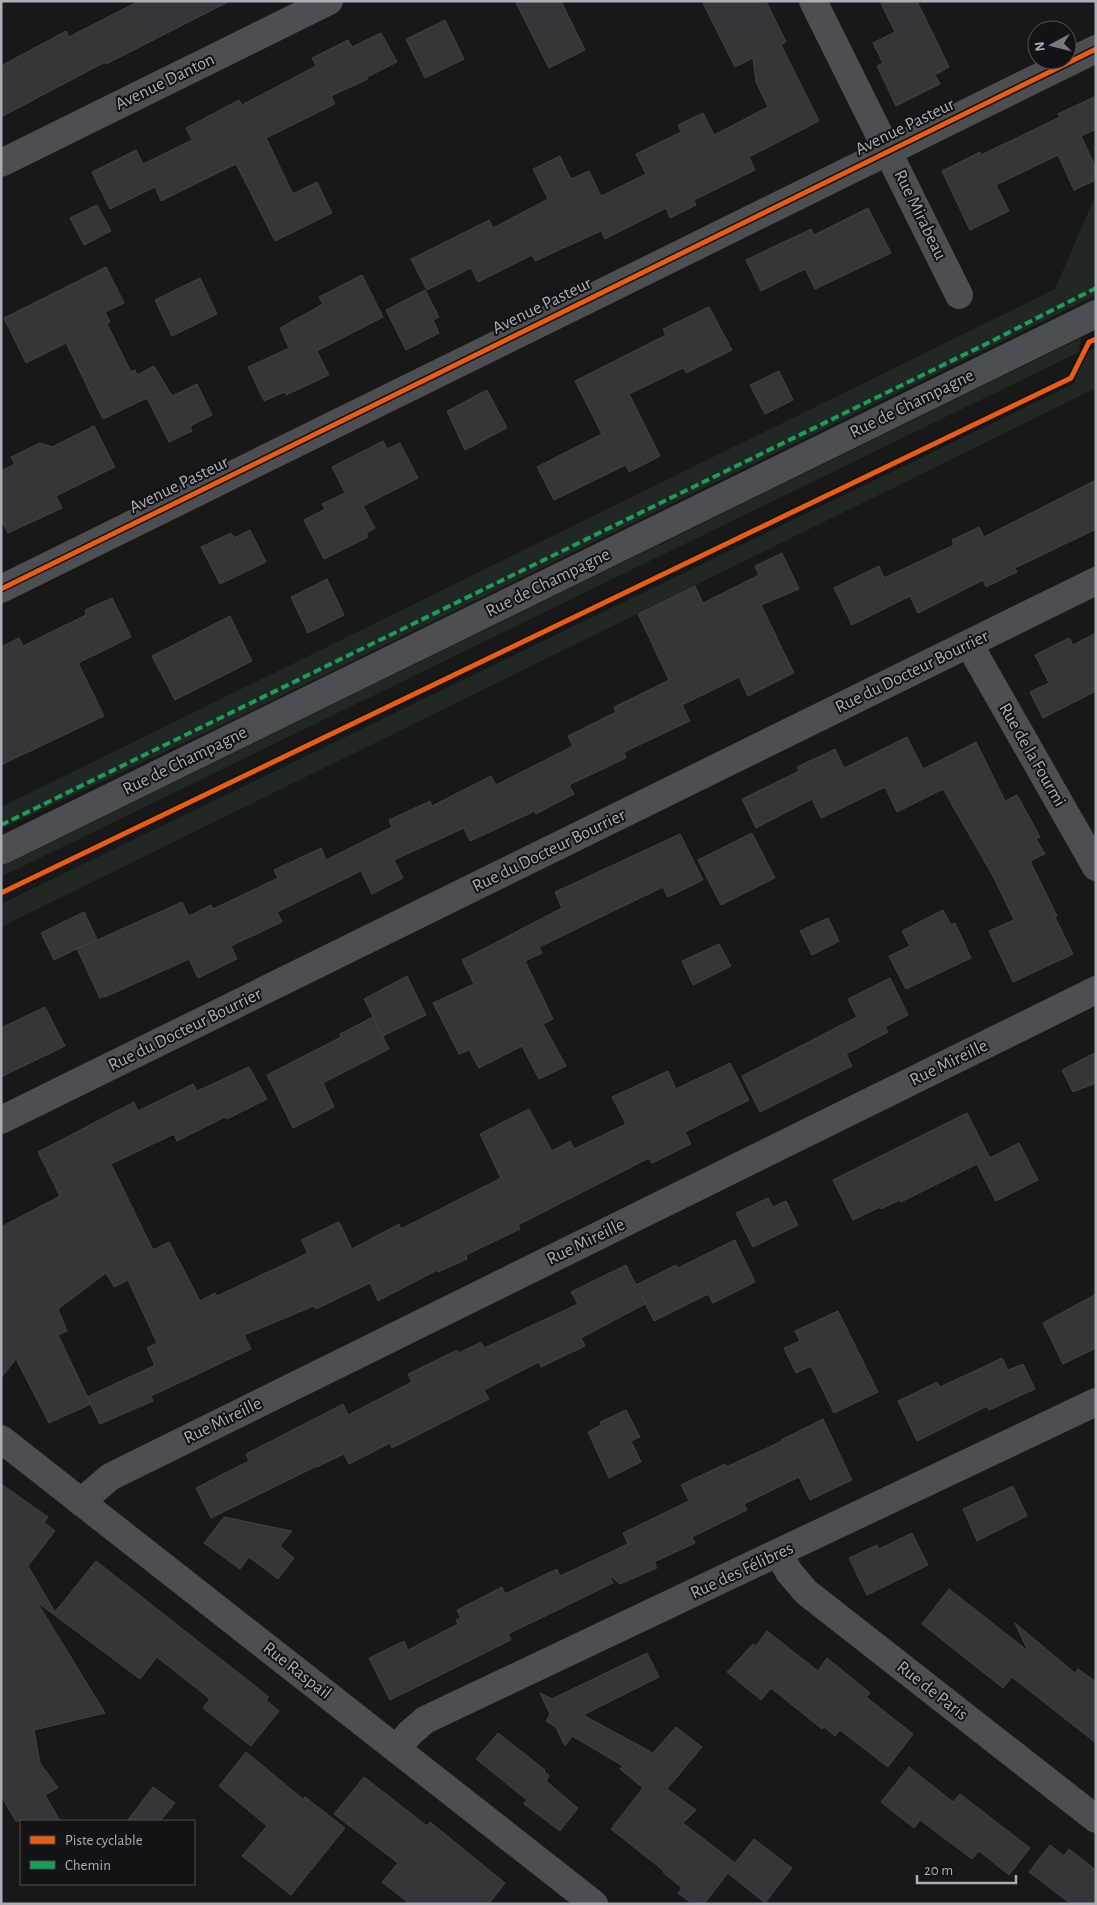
<svg xmlns="http://www.w3.org/2000/svg" width="1097" height="1905" font-family="'Alegreya Sans',sans-serif">
  <style>
    .green { fill: #212722 }
    .building { fill: #363638; stroke: #414244 }
    .lines { fill: none; stroke-linecap: round; stroke-linejoin: round }
    .minor { stroke: #4d4e51; stroke-width: 28 }
    .tertiary { stroke: #4d4e51; stroke-width: 28 }
    .quiet { stroke: #1a9f57; stroke-width: 4; stroke-dasharray: 8 4; stroke-linecap: butt }
    .cycleway-casing { stroke: #131214; stroke-width: 8 }
    .cycleway { stroke: #e95d12; stroke-width: 5 }
    .labels { text-anchor: middle; dominant-baseline: central; stroke-width: 4; stroke-linejoin: round; paint-order: stroke }
    .street-label { font-size: 18px; fill: #abadb8; stroke: #131214 }
  </style>
  <rect width="100%" height="100%" fill="#181818"/>
  <g class="green">
    <polygon points="1096,200 1096,295 243,715 1,829 1,807 1055,289 1093,201"/>
    <polygon points="1081,338 1079,352 1,877 1,867"/>
    <polygon points="1096,348 1096,388 1,927 1,904 1073,384 1087,352"/>
  </g>
  <g class="building">
    <polygon points="139,1 230,1 106,64 105,62 1,117 1,66 66,31 69,37"/>
    <polygon points="515,1 561,1 585,50 549,68"/>
    <polygon points="702,1 766,1 786,42 781,45 819,121 749,157 755,170 694,200 696,205 670,218 666,208 605,239 601,231 535,261 532,255 478,282 471,268 427,290 411,259 489,220 493,228 548,199 533,169 560,156 571,179 589,171 601,196 646,174 636,154 681,132 678,125 703,113 714,135 768,107 756,82 753,58 735,67"/>
    <polygon points="880,1 917,1 949,67 935,75 940,84 896,106 877,66 883,63 873,43 895,32"/>
    <polygon points="445,20 464,59 425,78 406,39"/>
    <polygon points="381,33 397,62 367,77 368,79 331,96 335,104 266,138 293,194 317,182 332,213 275,241 236,164 161,201 155,187 110,209 92,172 136,150 143,164 192,140 186,128 239,100 242,105 316,66 312,58 348,40 352,47"/>
    <polygon points="1096,96 1096,129 1081,136 1096,168 1096,180 1074,190 1058,155 996,185 1009,211 970,230 942,171 980,152 981,155 1060,117 1058,114"/>
    <polygon points="97,205 111,231 84,245 70,218"/>
    <polygon points="868,208 891,253 815,289 805,269 761,291 746,260 811,229 814,235"/>
    <polygon points="106,267 124,303 105,312 110,322 107,324 131,372 135,370 137,375 154,366 172,396 197,384 212,415 190,426 192,431 169,442 147,398 103,419 66,343 26,363 4,318"/>
    <polygon points="362,275 383,317 317,351 329,375 286,395 285,392 264,401 248,367 289,348 280,328 323,304 319,297"/>
    <polygon points="200,278 217,314 172,336 155,300"/>
    <polygon points="425,290 439,317 433,320 439,333 406,350 386,310"/>
    <polygon points="709,307 732,350 686,373 683,368 629,394 660,456 629,472 626,465 554,500 537,467 602,434 575,381 666,335 663,329"/>
    <polygon points="779,371 793,400 765,414 750,385"/>
    <polygon points="487,390 507,428 465,450 447,411"/>
    <polygon points="94,426 115,467 56,496 62,508 8,533 1,519 1,471 15,464 11,457 40,443 52,447"/>
    <polygon points="383,441 387,449 400,443 418,478 363,506 375,528 366,533 368,537 324,559 304,520 325,509 322,504 345,493 332,467"/>
    <polygon points="1096,480 1096,529 1015,568 1017,572 986,587 983,580 918,613 910,596 852,625 834,588 879,566 884,578 954,545 952,540 979,527 984,537"/>
    <polygon points="250,530 266,562 220,584 201,547 231,533 234,538"/>
    <polygon points="782,553 799,589 761,605 794,673 748,696 739,677 682,705 690,721 624,752 626,758 569,785 574,794 536,814 535,811 470,841 464,828 394,860 403,878 372,894 361,871 277,912 282,922 231,946 237,959 198,978 189,959 105,997 105,996 100,998 77,949 182,902 189,916 211,905 213,909 278,878 274,870 321,848 326,860 392,827 389,820 430,801 432,806 491,776 496,785 573,746 568,736 616,712 614,707 669,680 638,614 695,586 703,603 759,575 755,566"/>
    <polygon points="327,579 344,615 308,633 291,597"/>
    <polygon points="112,598 131,637 78,663 104,716 1,765 1,647 19,638 23,646 86,615 85,610"/>
    <polygon points="230,616 252,661 175,700 152,656"/>
    <polygon points="1096,633 1096,691 1043,718 1030,692 1049,683 1035,655 1069,638 1073,645"/>
    <polygon points="907,737 923,769 976,742 1005,801 1017,795 1040,837 1036,839 1045,854 1030,861 1057,916 1055,917 1073,954 1013,982 989,931 1014,920 994,878 943,789 897,812 885,787 821,818 812,799 756,828 742,799 799,771 797,767 835,749 844,768"/>
    <polygon points="752,833 775,878 721,905 698,860"/>
    <polygon points="680,834 703,880 668,897 663,887 539,947 542,953 525,961 553,1019 543,1024 566,1066 539,1079 522,1046 479,1068 469,1050 459,1054 433,1003 474,984 462,960 562,908 555,892"/>
    <polygon points="943,910 951,925 955,923 971,958 906,989 889,956 910,946 902,931"/>
    <polygon points="84,912 97,939 54,960 41,933"/>
    <polygon points="828,918 839,941 812,955 800,931"/>
    <polygon points="719,944 731,966 693,985 682,961"/>
    <polygon points="407,976 426,1015 383,1036 364,999"/>
    <polygon points="890,978 908,1015 885,1027 888,1032 846,1054 852,1066 760,1112 742,1076 857,1017 848,999"/>
    <polygon points="45,1007 65,1046 1,1077 1,1028"/>
    <polygon points="373,1017 389,1049 323,1083 334,1107 293,1128 267,1075 341,1037 340,1034"/>
    <polygon points="1096,1052 1096,1083 1073,1092 1062,1070"/>
    <polygon points="730,1063 749,1100 685,1132 691,1144 652,1163 649,1158 518,1225 520,1229 466,1255 467,1259 438,1272 437,1270 378,1301 370,1283 316,1309 314,1306 244,1335 251,1349 151,1396 153,1401 100,1424 87,1397 155,1365 147,1348 157,1343 128,1280 114,1287 106,1273 58,1309 67,1331 58,1335 91,1404 49,1423 16,1359 1,1378 1,1227 60,1196 38,1152 134,1102 138,1111 193,1084 197,1091 249,1067 267,1099 227,1119 225,1117 177,1141 174,1134 111,1164 153,1250 169,1242 200,1301 215,1293 217,1296 308,1253 301,1240 339,1222 352,1249 399,1224 401,1229 501,1178 480,1134 529,1109 552,1151 570,1141 574,1149 626,1124 612,1097 668,1071 676,1089"/>
    <polygon points="967,1113 990,1158 1019,1143 1038,1180 996,1201 977,1164 901,1202 900,1200 881,1209 880,1207 853,1220 833,1180"/>
    <polygon points="768,1198 773,1207 786,1201 798,1225 753,1247 736,1213"/>
    <polygon points="735,1240 755,1282 713,1303 708,1294 654,1321 641,1295 645,1304 581,1338 585,1346 541,1367 539,1362 484,1390 489,1399 392,1448 390,1443 349,1464 344,1454 317,1467 317,1466 211,1518 196,1488 249,1461 246,1454 343,1404 348,1415 412,1382 408,1374 457,1350 459,1353 481,1342 484,1348 578,1304 571,1292 626,1265 636,1285 676,1265 678,1268"/>
    <polygon points="1096,1294 1096,1348 1063,1364 1043,1323"/>
    <polygon points="838,1311 878,1392 834,1413 811,1366 796,1373 784,1348 800,1341 795,1331"/>
    <polygon points="1002,1358 1008,1370 1023,1364 1035,1389 989,1410 987,1406 917,1441 898,1401 937,1382 940,1387"/>
    <polygon points="626,1410 640,1437 631,1441 641,1462 609,1478 588,1432 601,1425 600,1422"/>
    <polygon points="823,1419 852,1480 810,1500 799,1477 744,1504 747,1510 692,1537 695,1543 654,1562 657,1568 620,1584 609,1575 613,1583 508,1634 511,1640 390,1700 369,1658 404,1641 408,1650 458,1624 456,1620 461,1618 457,1610 502,1587 505,1594 557,1569 560,1576 628,1544 623,1533 689,1501 681,1485 725,1464 726,1467 782,1441 781,1440"/>
    <polygon points="1,1484 48,1517 44,1522 55,1531 28,1566 55,1612 96,1561 269,1697 266,1700 279,1711 251,1746 203,1708 210,1699 157,1657 140,1679 37,1602 105,1713 34,1730 40,1763 58,1788 45,1795 60,1821 16,1821 1,1796"/>
    <polygon points="1013,1486 1027,1516 977,1541 963,1509"/>
    <polygon points="224,1517 292,1531 280,1546 294,1558 278,1579 249,1557 240,1569 204,1543"/>
    <polygon points="912,1533 928,1565 867,1595 849,1558 877,1545 879,1549"/>
    <polygon points="949,1589 1028,1651 1015,1623 1075,1673 1078,1669 1096,1682 1096,1743 1012,1677 1003,1688 922,1624"/>
    <polygon points="767,1631 818,1671 827,1658 870,1693 866,1697 913,1734 888,1767 840,1730 835,1736 824,1727 822,1729 771,1688 761,1700 727,1672 753,1644 756,1646"/>
    <polygon points="647,1653 659,1677 583,1715 653,1753 676,1727 702,1747 667,1789 696,1810 683,1823 735,1863 754,1839 792,1868 765,1903 728,1873 704,1904 693,1904 678,1893 682,1888 663,1872 664,1871 611,1829 643,1788 620,1769 623,1766 572,1736 565,1746 556,1727 546,1721 550,1714 540,1693 552,1699"/>
    <polygon points="498,1733 545,1770 544,1771 549,1776 546,1781 578,1808 560,1831 524,1804 527,1800 476,1759"/>
    <polygon points="246,1752 303,1799 305,1797 345,1828 291,1895 242,1856 267,1826 219,1786"/>
    <polygon points="909,1767 953,1802 960,1794 1030,1848 1009,1875 979,1851 972,1859 920,1820 914,1828 881,1802"/>
    <polygon points="364,1777 427,1826 430,1822 505,1883 489,1904 410,1904 382,1882 398,1863 334,1814"/>
    <polygon points="153,1787 175,1803 160,1821 127,1821"/>
    <polygon points="1050,1845 1064,1856 1069,1849 1096,1870 1095,1904 1071,1904 1029,1872"/>
  </g>
  <g class="lines">
    <g class="minor">
      <polyline points="813,1 959,295"/>
      <polyline points="1,163 329,1"/>
      <polyline points="1,589 1096,49"/>
      <polyline points="969,644 1096,867"/>
      <polyline points="1,1120 1096,581"/>
      <polyline points="1,1439 594,1904"/>
      <polyline points="81,1502 110,1477 1096,990"/>
      <polyline points="779,1554 789,1572 806,1592 1096,1819"/>
      <polyline points="397,1749 409,1734 425,1720 1096,1402"/>
    </g>
    <polyline class="tertiary" points="1,851 1096,314"/>
    <polyline class="quiet" points="1,825 982,346 1096,288"/>
    <g class="cycleway-casing">
      <g id="cycleway">
        <polyline points="1,589 1096,49"/>
        <polyline points="1,893 1071,378 1089,342 1096,339"/>
      </g>
    </g>
    <use href="#cycleway" class="cycleway"/>
  </g>
  <g class="labels">
    <g class="street-label">
      <text transform="translate(165 82) rotate(-26)">Avenue Danton</text>
      <text transform="translate(905 127) rotate(-26)">Avenue Pasteur</text>
      <text transform="translate(920 215) rotate(64)">Rue Mirabeau</text>
      <text transform="translate(542 306) rotate(-26)">Avenue Pasteur</text>
      <text transform="translate(912 404) rotate(-26)">Rue de Champagne</text>
      <text transform="translate(179 485) rotate(-26)">Avenue Pasteur</text>
      <text transform="translate(548 583) rotate(-26)">Rue de Champagne</text>
      <text transform="translate(912 672) rotate(-26)">Rue du Docteur Bourrier</text>
      <text transform="translate(1032 755) rotate(60)">Rue de la Fourmi</text>
      <text transform="translate(185 761) rotate(-26)">Rue de Champagne</text>
      <text transform="translate(549 851) rotate(-26)">Rue du Docteur Bourrier</text>
      <text transform="translate(185 1030) rotate(-26)">Rue du Docteur Bourrier</text>
      <text transform="translate(949 1063) rotate(-26)">Rue Mireille</text>
      <text transform="translate(586 1242) rotate(-26)">Rue Mireille</text>
      <text transform="translate(223 1421) rotate(-26)">Rue Mireille</text>
      <text transform="translate(742 1571) rotate(-25)">Rue des Félibres</text>
      <text transform="translate(297 1671) rotate(38)">Rue Raspail</text>
      <text transform="translate(932 1691) rotate(38)">Rue de Paris</text>
    </g>
  </g>
  <rect width="1097" height="1905" fill="none" stroke="#abadb8" stroke-width="5"/>
  <rect x="20" y="1820" width="175" height="65" fill="#131214" stroke="#505056"/>
  <rect x="30" y="1836" width="25" height="8" fill="#e95d12" stroke="#505056"/>
  <text x="65" y="1845" font-size="15" fill="#abadb8">Piste cyclable</text>
  <rect x="30" y="1861" width="25" height="8" fill="#1a9f57" stroke="#505056"/>
  <text x="65" y="1870" font-size="15" fill="#abadb8">Chemin</text>
  <g transform="translate(1052 45) rotate(263)"><circle r="24" fill="#131214" stroke="#505056"/>
  <path d="M0-4L9 19L0 12L-9 19Z" fill="#787980"/>
  <text y="-8" font-size="14" font-weight="bold" text-anchor="middle" fill="#abadb8">N</text>
  </g>
  <path d="M917 1875v8h99v-8" fill="none" stroke="#abadb8" stroke-width="2.5"/>
  <text x="924" y="1875" font-size="15" fill="#abadb8" stroke="#131214" stroke-width="4" paint-order="stroke">20 m</text>
</svg>
